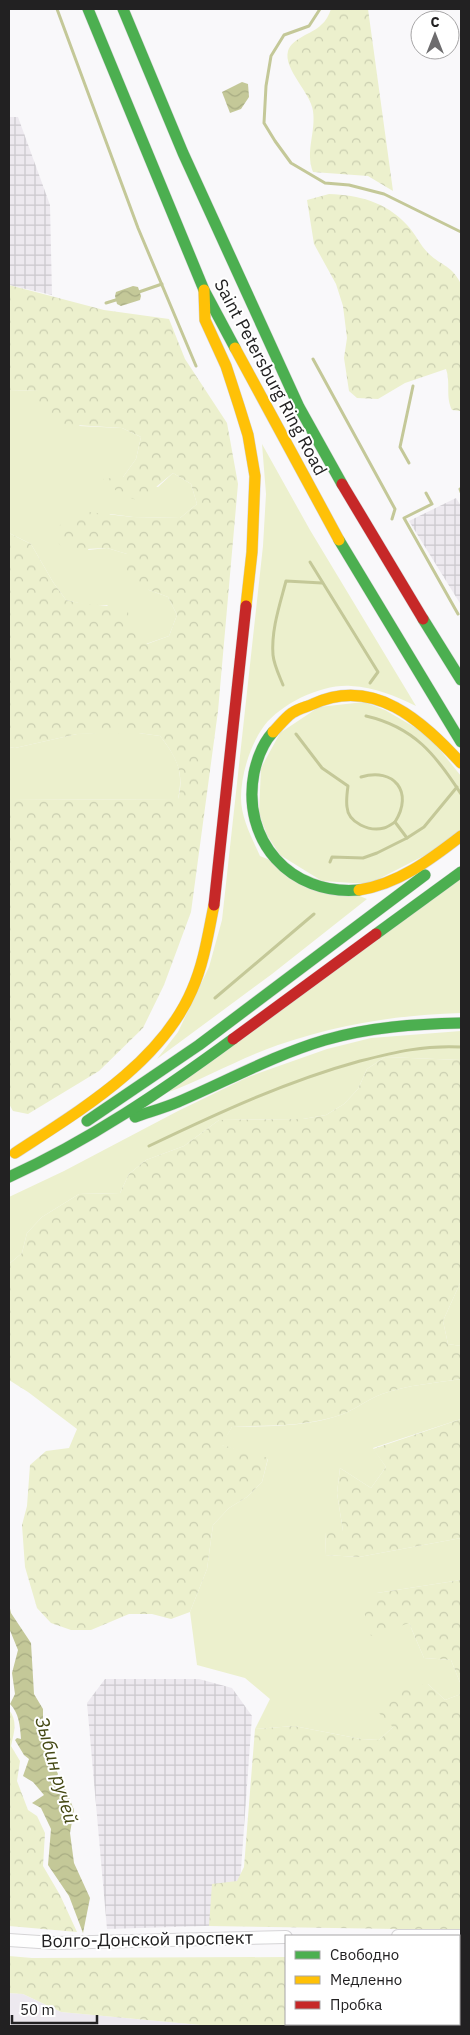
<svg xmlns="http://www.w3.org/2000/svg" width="470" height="2035" font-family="'IBM Plex Sans',sans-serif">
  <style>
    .built { fill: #ede9ef }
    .industrial { fill: url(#industrial-grid) }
    .grass { fill: #ecf0cd }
    .forest { fill: url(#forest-crowns) }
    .water { fill: url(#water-waves) }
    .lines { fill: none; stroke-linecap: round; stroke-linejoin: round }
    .stream { stroke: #c4c898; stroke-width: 3 }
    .street-casing { stroke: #d5d4d6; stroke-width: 14 }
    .fast-casing { stroke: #d5d4d6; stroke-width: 12 }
    .slow-casing { stroke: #d5d4d6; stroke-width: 12 }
    .jam-casing { stroke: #d5d4d6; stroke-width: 12 }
    .street { stroke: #fefefe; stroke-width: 12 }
    .fast { stroke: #4caf50; stroke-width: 11 }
    .slow { stroke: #ffc107; stroke-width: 11 }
    .jam { stroke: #c62828; stroke-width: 11 }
    .labels { text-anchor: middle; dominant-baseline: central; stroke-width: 4; stroke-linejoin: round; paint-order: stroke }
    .street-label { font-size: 18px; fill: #222122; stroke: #fff }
    .water-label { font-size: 19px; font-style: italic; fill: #454914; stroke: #fff }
  </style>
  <defs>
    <pattern id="industrial-grid" width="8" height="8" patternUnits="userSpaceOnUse" patternTransform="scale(1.25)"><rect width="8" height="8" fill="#ede9ef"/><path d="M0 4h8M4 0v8" fill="none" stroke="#cbc8cd"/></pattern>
    <pattern id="forest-crowns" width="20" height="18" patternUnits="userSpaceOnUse" patternTransform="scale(1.25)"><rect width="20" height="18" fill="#ecf0cd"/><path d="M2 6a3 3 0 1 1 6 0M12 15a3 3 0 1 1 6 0" fill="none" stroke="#caceb0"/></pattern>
    <pattern id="water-waves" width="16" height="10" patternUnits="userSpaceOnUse" patternTransform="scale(1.25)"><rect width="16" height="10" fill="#c4c898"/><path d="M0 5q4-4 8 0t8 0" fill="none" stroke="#a8ac83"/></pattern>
  </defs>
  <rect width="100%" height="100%" fill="#f9f8fa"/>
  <polygon class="built" points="9,1993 23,1994 61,2012 211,2026 9,2026"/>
  <g class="industrial">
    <polygon points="9,117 18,117 50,205 52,295 9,285"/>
    <polygon points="456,498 461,506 461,605 409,521"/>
    <polygon points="105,1679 199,1679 232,1688 252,1716 237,1925 107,1929 87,1703"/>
  </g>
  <g class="grass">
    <polygon points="9,390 38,391 80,426 122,428 141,437 136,459 123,477 158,487 173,473 191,484 197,504 180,518 133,517 110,514 88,550 107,548 127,554 149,590 168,597 177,615 169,636 146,644 107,605 87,605 66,600 53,582 31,544 9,533"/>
    <path d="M262,444L310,530L416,706C395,696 375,687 351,686C322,684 282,703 264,726C250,745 241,775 241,798C241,818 252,838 260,856L367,899L272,974L157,1059L178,1032L209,967L222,920L263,546L266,494Z"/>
    <polygon points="364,702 385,710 428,735 461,776 461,829 441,847 369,884 322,881 280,855 267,835 259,813 261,768 280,733 319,707"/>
    <path d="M97,733H139L160,736C177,758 184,771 178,799L9,800V747L15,748L77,734Z"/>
    <path d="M461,877V1013C397,1015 340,1024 278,1045C240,1058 204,1079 166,1093Z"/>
    <polygon points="461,1031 461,1060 385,1057 367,1069 358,1089 344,1104 326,1115 303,1119 219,1120 184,1146 146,1160 129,1174 120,1193 79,1194 42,1217 27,1233 22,1253 9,1264 9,1197 64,1171 178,1111 248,1077 327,1049 371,1038"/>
    <polygon points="461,1281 461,1346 448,1344 443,1321"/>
    <path d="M461,1379V1419L373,1448L386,1467L371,1488L340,1468L337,1493L343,1531L326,1532L325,1555L359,1557L461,1538V1580L377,1593L409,1623L424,1658L451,1660L461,1685V1694L445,1700L428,1684L393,1727L379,1740L361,1739L294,1726L255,1729L270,1699L245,1678L197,1665L190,1612L207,1569L213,1525L229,1508L247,1497L262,1482L268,1459L221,1445L232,1427C266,1426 301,1427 334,1417C351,1413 366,1400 382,1394C407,1385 435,1383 461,1379Z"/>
  </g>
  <g class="forest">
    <path d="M331,9H368L393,191L368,176L313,172C305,151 316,133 313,111C311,93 283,69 288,51C292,38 312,34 321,25C326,21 329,15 331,9Z"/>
    <path d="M329,194C359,195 386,202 407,225C415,233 420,245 428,253C441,266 452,265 461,284V411L452,410C445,396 451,383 446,369L405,383L378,399L357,398L349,391L344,358L347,338L343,306L336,284L314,244L307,200Z"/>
    <path d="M9,285L104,310L169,319L185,359L227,423L238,484L218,711L191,912L164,985L143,1028L99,1071L28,1114L13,1111L9,1104V800L178,799C185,774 176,756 160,736L139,733L77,734L15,748L9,747V533L31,544L53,582L66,600C86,605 106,605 127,608L132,629L147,644L169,636L177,615L168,597L149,590L127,576V554L107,548L65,550L50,534L66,520L88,512L133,517L180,518L197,504L191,484L173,473L139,501L120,494L103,479L123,477L136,459L141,437L122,428L59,424L40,410L38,391L9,390Z"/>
    <path d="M385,1057L461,1060V1281L443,1321L448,1344L461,1346V1379C435,1383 407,1385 382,1394C366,1400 351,1413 334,1417C301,1427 266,1425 232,1427L222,1445L268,1458L262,1482L247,1497L229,1508L213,1525L207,1569L190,1612L171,1619L152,1614H129L91,1630H71L51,1623L37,1608L25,1567L22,1525L27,1506L30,1465L46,1451L69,1448L77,1429L28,1392L9,1380V1264L22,1253L27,1233L42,1217L79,1194L120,1193L129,1174L146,1160L184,1146L219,1120L303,1119L326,1115L344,1104L358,1089L367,1069Z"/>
    <polygon points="461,1419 461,1538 359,1557 325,1555 326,1531 343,1531 337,1493 340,1468 371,1488 386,1467 373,1449"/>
    <polygon points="461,1580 461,1685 451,1660 424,1658 409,1623 371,1636 363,1608 377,1593"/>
    <polygon points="428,1684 445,1700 461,1694 461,1930 209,1926 212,1884 237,1881 244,1867 255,1729 294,1726 361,1739 379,1740 393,1727 379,1713 396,1688"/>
    <path d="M9,1710C18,1721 14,1733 11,1746L20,1761L17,1781L28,1810L37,1816L45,1833L43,1866L60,1895L77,1932L9,1926Z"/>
    <polygon points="459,1955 461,1955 461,2026 211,2026 61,2012 23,1994 9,1993 9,1956 32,1958 286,1957 286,2024 459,2024"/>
  </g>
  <g class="water">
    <polygon points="242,82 248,84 249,97 241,109 230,113 222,92"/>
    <polygon points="133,286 138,287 141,296 140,300 121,306 117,304 115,296 116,292"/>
    <path d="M9,1604L11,1613L31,1643L34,1694L43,1709V1741L58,1774L53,1784L66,1790L74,1810L70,1833L74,1863L90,1898L83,1933L69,1896L48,1865L51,1829L41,1808L32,1803L44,1795L33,1782L23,1776L29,1759L24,1755L15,1740L17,1738L21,1739C20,1726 19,1713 10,1704L15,1694L12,1673L18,1650L9,1628Z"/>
  </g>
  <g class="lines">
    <g class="stream">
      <polyline points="57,9 138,228 196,366"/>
      <polyline points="320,9 309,26 284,35 271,56 266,86 264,123 275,141 291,163 325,183 349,185 384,194 461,232"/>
      <polyline points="136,293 162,284"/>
      <polyline points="106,303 119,299"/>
      <polyline points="313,359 395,509 392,519"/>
      <polyline points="409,463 400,447 413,386"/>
      <polyline points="460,489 461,492"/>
      <polyline points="426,493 432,504 404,518 458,614"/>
      <polyline points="310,562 378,672 370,683"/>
      <path d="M283,685C279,675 274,665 273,655C271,630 280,604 286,581L322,583"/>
      <path d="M366,716C414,727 436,755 461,794"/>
      <path d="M296,734L322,768L348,786C347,793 346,800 347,807C348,823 370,832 384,828C388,827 392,824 395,822"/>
      <path d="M361,777C394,767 414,792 395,822L407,838"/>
      <polyline points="330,862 332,857 363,858 377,853 407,838 424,827 457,787"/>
      <polyline points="215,998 314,914"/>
      <path d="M149,1146C218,1113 287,1081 360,1061C395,1052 425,1045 461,1047"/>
    </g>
    <g class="street-casing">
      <g id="street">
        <polyline points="398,1936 461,1936"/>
        <polyline points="9,1940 54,1943 286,1937"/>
      </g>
    </g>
    <g class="fast-casing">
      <g id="fast">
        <polyline points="88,9 204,290 235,348"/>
        <polyline points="123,9 183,153 299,407 342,484"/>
        <polyline points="339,540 461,742"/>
        <polyline points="423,619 461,680"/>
        <path d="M273,732C263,743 257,759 254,773C241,840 290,896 359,890"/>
        <polyline points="376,934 461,872"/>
        <path d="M135,1117C149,1112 164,1108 178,1102C227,1081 274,1055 325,1040C370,1027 415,1024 461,1023"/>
        <polyline points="87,1121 199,1045 425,875"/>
        <path d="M9,1177C90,1140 162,1091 233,1039"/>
      </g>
    </g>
    <g class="slow-casing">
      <g id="slow">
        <polyline points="204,290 205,320 226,366 239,406 248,435 255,476 252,552 246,606"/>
        <polyline points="235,348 339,540"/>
        <path d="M273,732C279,726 285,718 292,713C298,709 306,707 313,704C374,676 422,721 461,763"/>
        <path d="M359,890C398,884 430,860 461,836"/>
        <path d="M15,1153C79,1111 161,1063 192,990C204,963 208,934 214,905"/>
      </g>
    </g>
    <g class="jam-casing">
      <g id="jam">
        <polyline points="342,484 423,619"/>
        <polyline points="214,905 246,606"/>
        <polyline points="233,1039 376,934"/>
      </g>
    </g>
    <use href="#street" class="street"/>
    <use href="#fast" class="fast"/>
    <use href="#slow" class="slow"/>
    <use href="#jam" class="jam"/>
  </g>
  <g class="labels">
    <g class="street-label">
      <text transform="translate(271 377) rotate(62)">Saint Petersburg Ring Road</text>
      <text transform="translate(147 1939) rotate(-1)">Волго-Донской проспект</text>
    </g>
    <g class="water-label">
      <text transform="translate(57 1770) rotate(74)">Зыбин ручей</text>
    </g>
  </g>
  <rect width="470" height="2035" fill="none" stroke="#222122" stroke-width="20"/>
  <rect x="285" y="1935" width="175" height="90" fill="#ffffff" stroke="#a7a6a7"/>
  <rect x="295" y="1951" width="25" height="8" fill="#4caf50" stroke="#a7a6a7"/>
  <text x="330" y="1960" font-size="15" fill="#222122">Свободно</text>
  <rect x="295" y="1976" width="25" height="8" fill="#ffc107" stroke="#a7a6a7"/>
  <text x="330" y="1985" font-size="15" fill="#222122">Медленно</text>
  <rect x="295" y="2001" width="25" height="8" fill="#c62828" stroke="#a7a6a7"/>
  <text x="330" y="2010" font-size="15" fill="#222122">Пробка</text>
  <g transform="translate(435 35)"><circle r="24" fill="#ffffff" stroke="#a7a6a7"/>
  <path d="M0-4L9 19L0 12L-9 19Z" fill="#6d6c6e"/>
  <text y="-8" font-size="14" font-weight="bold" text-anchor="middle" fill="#222122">С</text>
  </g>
  <path d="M12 2015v8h85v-8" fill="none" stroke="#222122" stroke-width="2.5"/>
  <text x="20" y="2015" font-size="15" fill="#222122" stroke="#ffffff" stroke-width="4" paint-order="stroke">50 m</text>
</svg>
